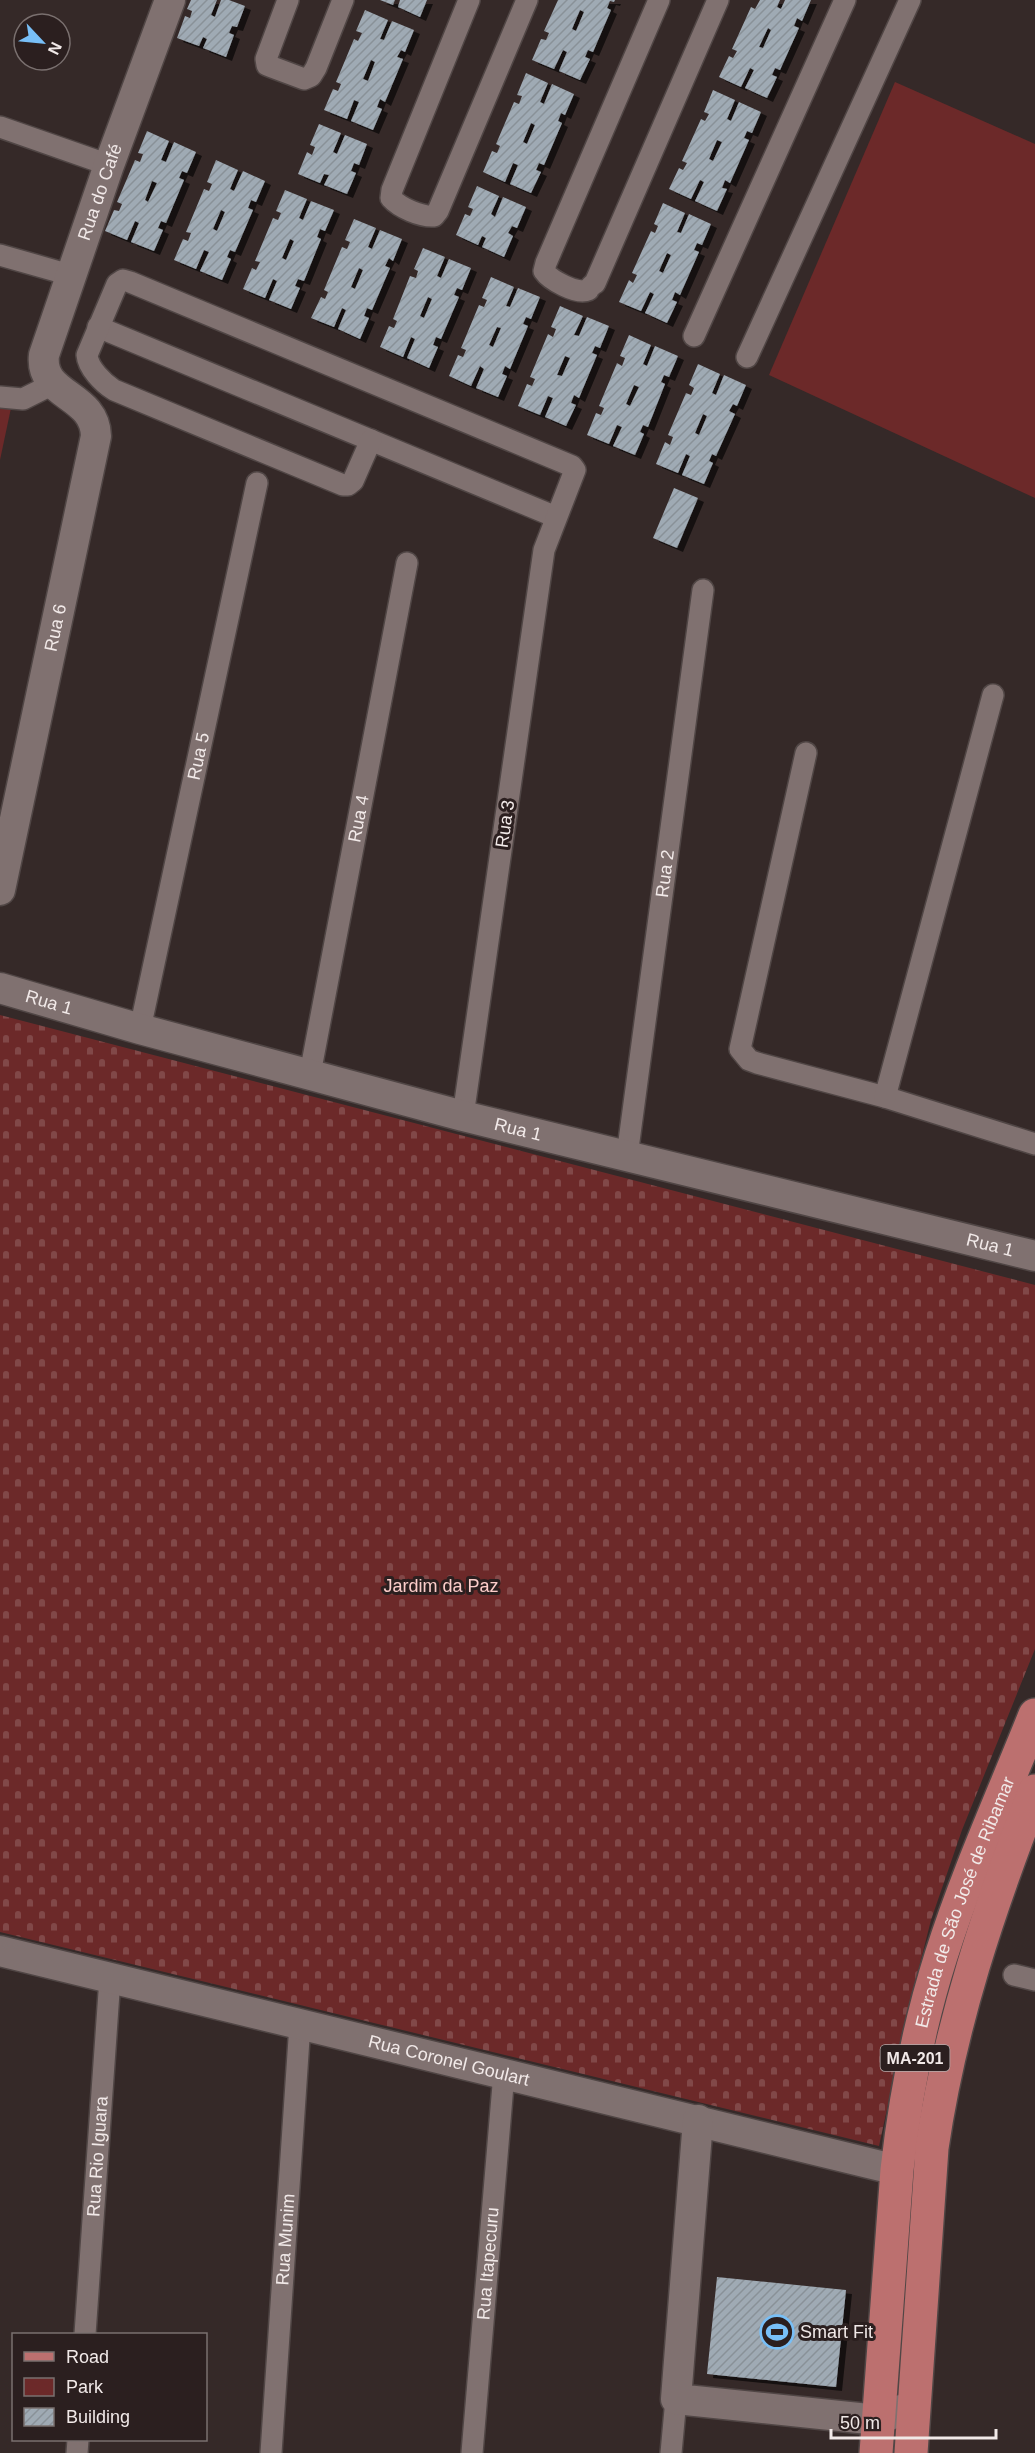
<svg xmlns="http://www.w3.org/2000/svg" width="1035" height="2453" font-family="Helvetica,sans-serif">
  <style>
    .green { fill: #6c2929 }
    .cemetery { fill: url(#cemetery-stones) }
    .building { fill: url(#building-hatch); fill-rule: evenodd; filter: url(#shadow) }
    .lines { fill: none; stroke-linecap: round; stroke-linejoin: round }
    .street-casing { stroke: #504645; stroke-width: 24 }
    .secondary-casing { stroke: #504645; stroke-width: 33 }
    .primary-casing { stroke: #504645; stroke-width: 36 }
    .street { stroke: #807170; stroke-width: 21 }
    .secondary { stroke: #807170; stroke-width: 30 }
    .primary { stroke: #bc706f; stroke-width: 33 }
    .labels { text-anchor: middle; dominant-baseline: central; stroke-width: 6; stroke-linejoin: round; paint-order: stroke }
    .shield { fill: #2b1f1f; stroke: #b6acac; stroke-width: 1.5 }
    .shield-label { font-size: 16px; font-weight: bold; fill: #f1e9e8 }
    .street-label { font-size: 18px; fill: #f1e9e8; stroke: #2b1f1f }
    .park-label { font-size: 18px; fill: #fccdca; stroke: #2b1f1f }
    .poi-label { font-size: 18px; fill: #f1e9e8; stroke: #2b1f1f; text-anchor: start }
  </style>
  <defs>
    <pattern id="cemetery-stones" width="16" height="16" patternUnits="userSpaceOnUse" patternTransform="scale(1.5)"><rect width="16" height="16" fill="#6c2929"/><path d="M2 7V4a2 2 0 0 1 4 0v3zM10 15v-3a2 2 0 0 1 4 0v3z" fill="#814848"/></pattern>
    <pattern id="building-hatch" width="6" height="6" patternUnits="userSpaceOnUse" patternTransform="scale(1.5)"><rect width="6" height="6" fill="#9faab4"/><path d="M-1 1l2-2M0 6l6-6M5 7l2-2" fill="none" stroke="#899198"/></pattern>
    <filter id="shadow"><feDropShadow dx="6" dy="4" stdDeviation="0" flood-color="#0009"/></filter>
  </defs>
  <rect width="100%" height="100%" fill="#352928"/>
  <g class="green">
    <polygon points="895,82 1035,144 1035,498 769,375"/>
    <polygon points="0,407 11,408 0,460"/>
  </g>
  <polygon class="cemetery" points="0,1015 1035,1285 1035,1649 962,1830 931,1920 910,2003 879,2146 0,1932"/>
  <g class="building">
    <polygon points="191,0 217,0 211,15 215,17 221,0 229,0 245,6 237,27 232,26 229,33 234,35 226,57 203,48 207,39 203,37 199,46 177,38 185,16 190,18 192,11 187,9"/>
    <polygon points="380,0 395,0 393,5"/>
    <polygon points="400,0 427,0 420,17 398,7"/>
    <path d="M558,0H615L614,2L610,1L607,8L611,10L593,52L588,50L585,57L590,59L580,80L559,71L567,52L563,50L554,69L532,60L541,39L546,40L549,33L544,31ZM580,10L584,12L576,31L572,29Z"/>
    <path d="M760,0H780L777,7L781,9L785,0H811L802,21L797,18L794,26L799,28L780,70L775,68L772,75L777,77L767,98L745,88L754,70L750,68L741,87L719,77L729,56L733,58L737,51L732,49L751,7L755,9ZM768,28L771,30L763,48L759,47Z"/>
    <path d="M365,10L388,20L380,39L384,40L392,21L414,30L405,52L401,50L397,57L403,59L385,102L380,99L377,107L382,109L373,130L351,121L359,102L354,100L347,119L324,110L333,89L338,91L341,84L336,82L354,39L358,41L362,33L356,31ZM371,60L375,62L368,81L363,79Z"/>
    <path d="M526,73L548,83L540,102L544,104L552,84L574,94L565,115L561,113L558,121L562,123L544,165L539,163L536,170L541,172L531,193L510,184L518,165L513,163L505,182L483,172L492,151L497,153L500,146L496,144L514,102L519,104L522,96L517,95ZM531,123L535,125L527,144L523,142Z"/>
    <path d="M713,90L735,100L727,119L731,121L739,102L761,112L752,133L747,131L744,138L749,140L730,183L725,180L722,188L727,189L717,211L695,201L704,182L700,180L691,199L669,189L679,168L683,170L687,163L682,161L701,119L705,121L709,114L704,112ZM717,140L722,142L713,161L709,159Z"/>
    <polygon points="319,124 341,133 333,152 337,154 345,135 367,144 359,165 354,163 351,171 356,173 347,194 324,185 329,175 324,174 320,183 298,174 307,152 312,155 315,147 310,145"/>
    <path d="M147,131L169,141L161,160L166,162L174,142L196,152L187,173L182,171L179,178L184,180L166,223L161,221L158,228L163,230L154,251L131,242L139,223L135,221L127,240L105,231L114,210L119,211L122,204L117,202L135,160L140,162L143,154L138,153ZM152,181L157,183L148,202L145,200Z"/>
    <path d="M216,160L238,170L230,189L234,191L243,171L265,181L256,202L251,200L248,208L253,210L235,252L230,250L227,257L231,259L222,280L200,271L209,252L204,250L196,269L174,260L183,239L188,241L191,233L186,232L204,189L209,191L212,184L207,182ZM221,210L225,212L217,231L213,229Z"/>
    <polygon points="477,186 499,196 491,214 495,217 503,197 526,207 517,228 512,226 508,233 513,236 504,257 482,247 486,238 482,236 478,245 456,235 465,214 470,216 473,209 468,207"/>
    <path d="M285,190L307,199L299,218L303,220L311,201L334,210L325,231L320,229L317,237L321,239L304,281L298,279L295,286L300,288L291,309L269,300L277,281L273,279L265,298L243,289L252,268L256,270L260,262L255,261L273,218L278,220L281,213L276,211ZM290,239L294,241L286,260L282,258Z"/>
    <path d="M663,203L685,213L677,232L681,233L689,214L711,224L702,245L697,243L694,250L699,252L680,295L675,292L672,300L677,302L667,323L645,313L654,294L650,292L641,311L619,302L629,280L633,283L637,275L632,273L651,231L655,233L658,226L654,224ZM667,253L671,255L663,273L659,271Z"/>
    <path d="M354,219L376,228L368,247L372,249L380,230L402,239L393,261L389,258L385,266L390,268L372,310L367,308L364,316L369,318L360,339L338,329L346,310L342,308L334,327L311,318L321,297L325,299L328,292L324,290L342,247L347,249L350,242L345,240ZM359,268L363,270L355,289L351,287Z"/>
    <path d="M423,248L445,257L437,276L441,278L449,259L471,268L462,290L457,288L454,295L459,297L441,339L436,337L433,345L438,347L429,368L407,358L415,339L411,337L403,357L380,347L389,326L394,328L397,321L393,319L410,276L416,278L418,271L414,269ZM428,297L432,299L424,318L420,316Z"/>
    <path d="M491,277L514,287L506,306L510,307L518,288L540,297L531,319L526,317L523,324L528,326L510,369L505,366L502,374L507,376L498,397L476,388L484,369L480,366L471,386L449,376L458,355L463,357L466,350L461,348L479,305L484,307L487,300L482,298ZM497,327L501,328L493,347L489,345Z"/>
    <path d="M560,306L583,316L574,335L579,336L587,317L609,326L600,348L595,346L592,353L597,355L579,398L574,395L571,403L576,405L566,426L545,417L553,398L548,396L540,415L518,406L527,384L532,386L535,379L530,377L548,334L553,337L556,329L551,327ZM565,356L570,358L562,376L557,375Z"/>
    <path d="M629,335L651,345L643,364L647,366L655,346L678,356L669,377L664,375L661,382L665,384L648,427L643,425L640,432L644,434L635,455L613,446L622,427L617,425L609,444L587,435L596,413L601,415L604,408L599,406L617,363L622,366L625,358L620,356ZM634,385L639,387L630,406L626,404Z"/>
    <path d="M698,364L720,374L712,393L716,395L724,375L746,385L737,406L733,404L729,411L735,414L716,456L712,454L709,461L713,463L704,484L682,475L690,456L686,454L678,473L656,464L665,442L670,445L673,437L668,435L686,393L691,395L694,388L689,385ZM703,414L707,416L699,435L695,433Z"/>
    <polygon points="674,488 698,498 677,548 653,538"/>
    <polygon points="717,2277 846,2290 836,2387 707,2374"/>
  </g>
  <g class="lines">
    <g class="street-casing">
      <g id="street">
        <polyline points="288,0 266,59 267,65 272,67 304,79 311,76 316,68 343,0"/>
        <path d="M469,0L392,190L391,198C400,208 421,217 434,216L438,211L527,0"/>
        <path d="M659,0L546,263L544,271C550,280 577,295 588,290C588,289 594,283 595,283L718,0"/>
        <polyline points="0,127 109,165"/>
        <polyline points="0,255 70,275"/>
        <polyline points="98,327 556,517"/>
        <polyline points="694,336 845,0"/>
        <polyline points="747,357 910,0"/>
        <polyline points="0,397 23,399 53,384"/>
        <path d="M371,440L353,481L348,485H343L114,390C103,383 88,368 87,355L117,284L123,280L130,282L572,466L575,470L544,550L463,1116"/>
        <polyline points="806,753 740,1049 749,1060 757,1063 885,1097 1035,1144"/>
        <path id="s1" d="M140,1029L257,483"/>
        <path id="s2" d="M310,1074L407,563"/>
        <polyline points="885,1097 993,695"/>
        <path id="s3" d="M627,1156L703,590"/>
        <polyline points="1014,1975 1035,1980"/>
        <path id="s4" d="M85,2334L110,1978"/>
        <polyline points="77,2453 78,2440"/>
        <path id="s5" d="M271,2453L300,2024"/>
        <path id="s6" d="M472,2453L504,2073"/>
        <polyline points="671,2453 676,2399"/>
      </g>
    </g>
    <g class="secondary-casing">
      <g id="secondary">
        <path id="s7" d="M0,890L96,436C95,393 39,397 44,355L109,165L170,0"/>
        <path id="s8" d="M0,988L140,1029L463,1116L1035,1256"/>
        <path id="s9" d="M0,1951L897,2170"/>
        <polyline points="698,2120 676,2399 878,2420 901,2410"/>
      </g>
    </g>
    <g class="primary-casing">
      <g id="primary">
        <path id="s10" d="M876,2453L897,2170C905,2098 919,2025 941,1956C967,1874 1003,1795 1035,1715"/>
        <path d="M911,2453L932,2148C950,2024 989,1908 1035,1791"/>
      </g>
    </g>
    <use href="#street" class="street"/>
    <use href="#secondary" class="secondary"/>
    <use href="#primary" class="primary"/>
  </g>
  <defs>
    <g id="stadium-ring" transform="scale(1.725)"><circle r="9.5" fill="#2b1f1f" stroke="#78bff7" stroke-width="1.5"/><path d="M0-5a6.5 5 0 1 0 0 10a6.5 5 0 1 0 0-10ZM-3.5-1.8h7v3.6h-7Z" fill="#78bff7"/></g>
  </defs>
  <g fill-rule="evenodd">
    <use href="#stadium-ring" x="777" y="2332"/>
  </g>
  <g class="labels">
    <rect class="shield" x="880.5" y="2045" width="69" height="26" rx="4.5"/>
    <g class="shield-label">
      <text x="915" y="2058">MA-201</text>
    </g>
    <g class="street-label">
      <text stroke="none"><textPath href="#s7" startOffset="738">Rua do Café</textPath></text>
      <text stroke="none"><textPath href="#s7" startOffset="268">Rua 6</textPath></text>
      <text stroke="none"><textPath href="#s1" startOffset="279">Rua 5</textPath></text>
      <text stroke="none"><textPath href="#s2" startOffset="260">Rua 4</textPath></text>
      <text transform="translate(505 824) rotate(-82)">Rua 3</text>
      <text stroke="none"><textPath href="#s3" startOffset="285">Rua 2</textPath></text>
      <text stroke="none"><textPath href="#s8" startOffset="51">Rua 1</textPath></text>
      <text stroke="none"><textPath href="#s8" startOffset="537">Rua 1</textPath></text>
      <text stroke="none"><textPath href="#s8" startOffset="1023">Rua 1</textPath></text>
      <text stroke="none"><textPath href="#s10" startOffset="561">Estrada de São José de Ribamar</textPath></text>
      <text stroke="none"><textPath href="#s9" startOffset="462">Rua Coronel Goulart</textPath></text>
      <text stroke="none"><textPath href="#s4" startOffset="178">Rua Rio Iguara</textPath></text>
      <text stroke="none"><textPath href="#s5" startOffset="214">Rua Munim</textPath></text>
      <text stroke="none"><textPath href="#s6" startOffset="190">Rua Itapecuru</textPath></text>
    </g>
    <g class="park-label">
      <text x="441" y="1586">Jardim da Paz</text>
    </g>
    <g class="poi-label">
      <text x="800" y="2332">Smart Fit</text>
    </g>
  </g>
  <rect x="12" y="2333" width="195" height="108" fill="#2b1f1f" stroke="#7a706f" stroke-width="1.5"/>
  <rect x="24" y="2352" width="30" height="9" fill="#bc706f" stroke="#7a706f" stroke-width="1.5"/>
  <text x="66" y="2363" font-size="18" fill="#f1e9e8">Road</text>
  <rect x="24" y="2378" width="30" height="18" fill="#6c2929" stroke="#7a706f" stroke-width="1.5"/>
  <text x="66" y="2393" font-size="18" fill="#f1e9e8">Park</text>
  <rect x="24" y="2408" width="30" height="18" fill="url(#building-hatch)" stroke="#7a706f" stroke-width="1.5"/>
  <text x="66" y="2423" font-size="18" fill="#f1e9e8">Building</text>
  <g transform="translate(42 42) rotate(116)"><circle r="28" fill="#2b1f1f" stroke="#7a706f" stroke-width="1.5"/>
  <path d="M0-4.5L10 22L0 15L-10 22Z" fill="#78bff7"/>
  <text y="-9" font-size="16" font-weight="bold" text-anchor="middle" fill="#f1e9e8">N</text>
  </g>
  <path d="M831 2429v9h165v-9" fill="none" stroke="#f1e9e8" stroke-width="3"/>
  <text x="840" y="2429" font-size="18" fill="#f1e9e8" stroke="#2b1f1f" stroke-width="4.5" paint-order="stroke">50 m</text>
</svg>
